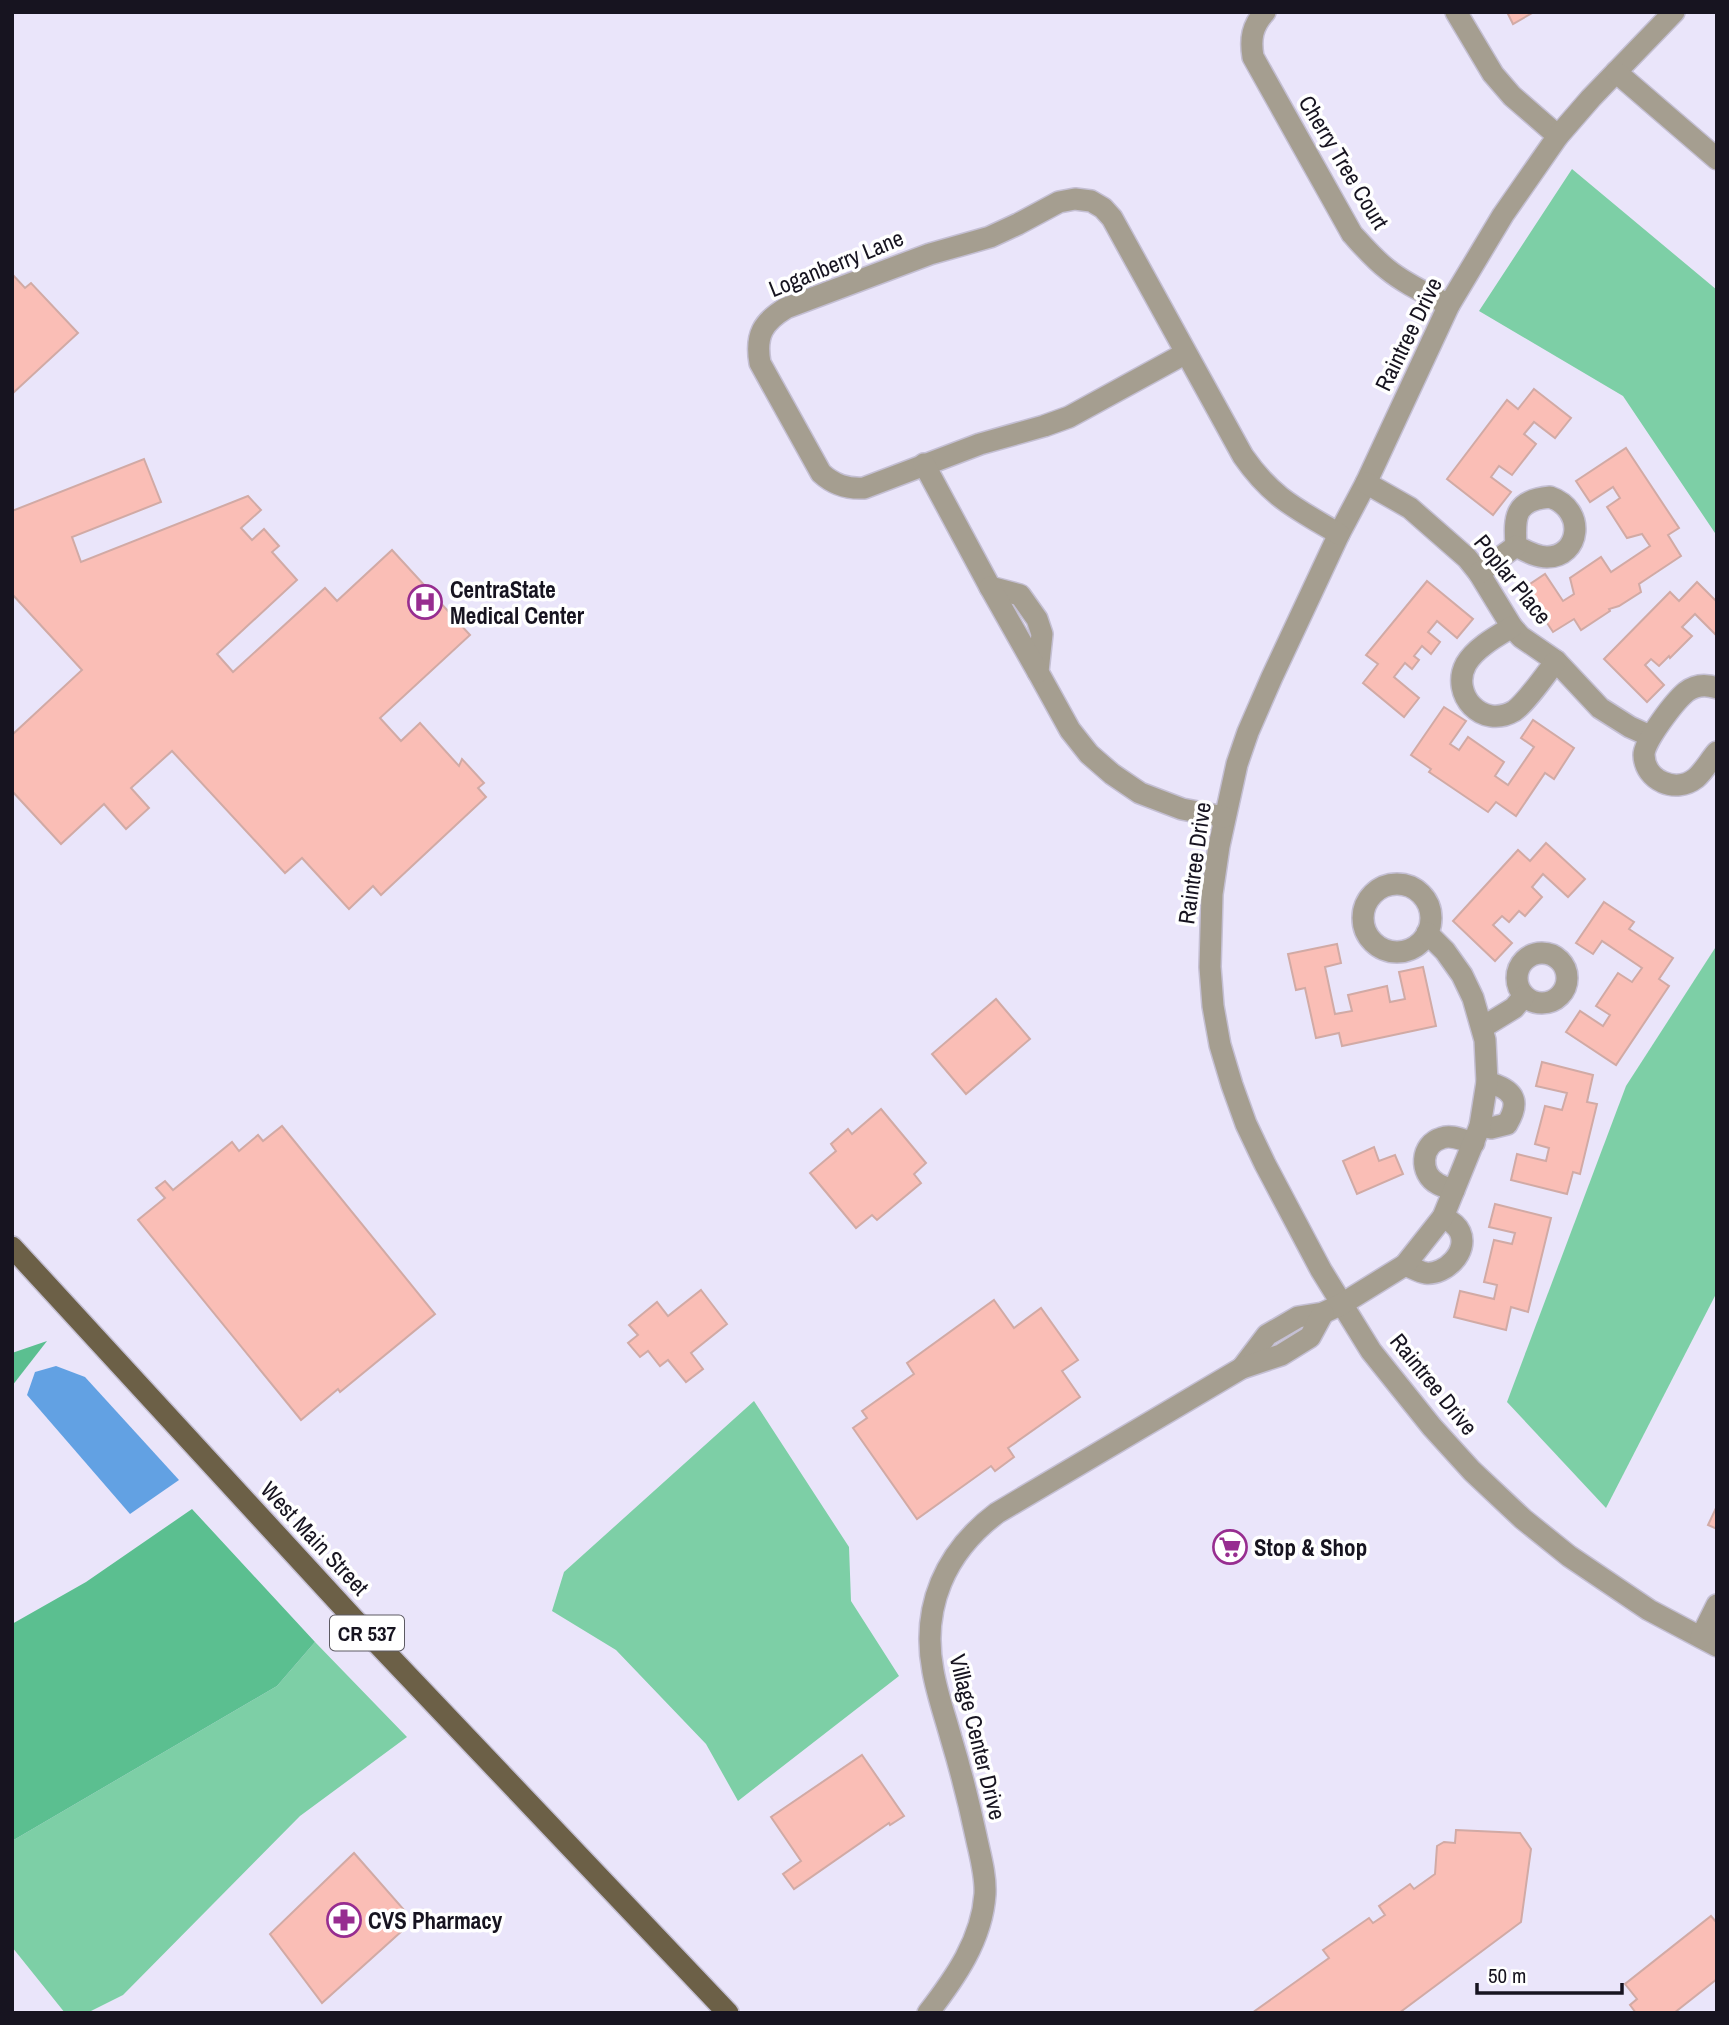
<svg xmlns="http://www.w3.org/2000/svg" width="1729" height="2025" font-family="'Archivo Narrow',sans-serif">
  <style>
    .green { fill: #7dcfa6 }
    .forest { fill: #5bbf90 }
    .water { fill: #62a1e3 }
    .building { fill: #fabeb6; stroke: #d1aaa5; stroke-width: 2 }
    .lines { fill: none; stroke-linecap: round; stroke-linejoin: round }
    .minor-casing { stroke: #c4bfd3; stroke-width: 24 }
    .major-casing { stroke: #c4bfd3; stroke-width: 24 }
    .minor { stroke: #a59e90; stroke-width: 21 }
    .major { stroke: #6c6047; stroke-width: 21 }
    .labels { text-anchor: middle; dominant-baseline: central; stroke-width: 7; stroke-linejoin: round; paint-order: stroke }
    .shield { fill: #fff; stroke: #5d5a63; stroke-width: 2 }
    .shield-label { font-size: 21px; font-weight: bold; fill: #171420 }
    .street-label { font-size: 23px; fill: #171420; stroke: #fff }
    .poi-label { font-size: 23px; font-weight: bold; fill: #171420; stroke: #fff; text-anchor: start }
  </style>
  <rect width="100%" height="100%" fill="#eae5fa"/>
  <g class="green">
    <polygon points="1572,169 1717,290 1717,536 1623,396 1479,311"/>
    <polygon points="1717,945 1717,1292 1606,1508 1507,1402 1626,1086"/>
    <polygon points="754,1401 849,1547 851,1601 899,1676 738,1801 706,1744 616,1650 552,1611 564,1572"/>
    <polygon points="315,1642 407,1737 300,1816 123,1995 87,2013 65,2013 12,1947 12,1841 277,1686"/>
  </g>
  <g class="forest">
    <polygon points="47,1341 12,1386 12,1353"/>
    <polygon points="192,1509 315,1642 277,1686 12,1841 12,1624 86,1582"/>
  </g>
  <polygon class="water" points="56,1366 85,1377 179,1480 130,1514 27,1395 35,1372"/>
  <g class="building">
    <polygon points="1507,12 1534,12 1513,24"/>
    <polygon points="12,274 25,288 31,283 78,333 12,394"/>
    <polygon points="1534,389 1571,418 1555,438 1534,422 1524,434 1536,444 1512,475 1499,466 1491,477 1511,492 1493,515 1447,479 1507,400 1518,409"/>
    <polygon points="1626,448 1679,528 1668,535 1681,556 1639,584 1641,592 1619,606 1609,609 1610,611 1581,630 1574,619 1553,632 1524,588 1545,574 1563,601 1574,594 1570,578 1601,557 1611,572 1650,546 1642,534 1627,538 1607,507 1620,498 1613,487 1590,502 1576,481"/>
    <polygon points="144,459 161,502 72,537 81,562 248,496 261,510 241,528 252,540 264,529 279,546 272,552 297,580 217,654 233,672 325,588 337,601 392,550 470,635 380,718 401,741 420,723 459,766 462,759 484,783 478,788 486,797 381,895 373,886 349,909 302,858 285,873 172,751 131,788 149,808 126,829 104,804 61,844 12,791 12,735 82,670 12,594 12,511"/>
    <polygon points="1427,581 1473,619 1457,638 1437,621 1428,632 1440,642 1431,654 1422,646 1414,656 1419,660 1412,669 1405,663 1394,677 1419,698 1404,717 1363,683 1378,664 1366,655"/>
    <polygon points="1697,582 1717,602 1717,636 1695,614 1682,627 1692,636 1670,658 1669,656 1659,666 1651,659 1645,665 1664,685 1647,702 1604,659 1670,592 1679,601"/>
    <polygon points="1444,707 1466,721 1450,744 1459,750 1468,737 1504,762 1495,776 1508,785 1534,747 1521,738 1533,720 1574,748 1554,779 1545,773 1516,816 1496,802 1488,812 1429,772 1431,769 1411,755"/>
    <polygon points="1546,843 1585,879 1568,897 1543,874 1532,887 1542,897 1525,916 1519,911 1509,922 1502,916 1493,925 1512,943 1495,961 1453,921 1518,850 1530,861"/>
    <polygon points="1604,902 1634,922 1629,929 1673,958 1659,979 1669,986 1616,1065 1566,1032 1580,1011 1603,1026 1610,1015 1596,1006 1618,973 1632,982 1642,968 1602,941 1593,954 1576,943"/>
    <polygon points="1337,944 1341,963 1325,967 1335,1014 1352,1011 1348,995 1387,986 1390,1002 1405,999 1399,972 1423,967 1436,1026 1342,1046 1339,1033 1316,1038 1305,988 1296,990 1288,954"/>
    <polygon points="996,999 1030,1039 966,1094 932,1054"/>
    <polygon points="1542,1062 1593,1075 1587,1102 1597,1104 1580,1174 1573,1172 1567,1194 1511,1180 1517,1154 1546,1161 1549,1148 1535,1144 1545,1106 1562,1110 1567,1093 1536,1086"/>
    <polygon points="881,1109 926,1163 914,1174 921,1183 877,1220 872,1215 856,1228 810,1173 836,1151 831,1144 848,1129 852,1134"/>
    <polygon points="282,1126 435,1314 340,1392 338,1389 301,1420 138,1220 165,1198 156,1188 165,1181 173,1190 232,1142 239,1151 258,1135 263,1141"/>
    <polygon points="1374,1147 1379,1161 1395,1155 1403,1174 1357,1194 1343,1161"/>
    <polygon points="1495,1204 1551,1218 1528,1312 1511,1307 1506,1330 1454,1317 1460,1291 1494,1299 1497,1285 1484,1282 1494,1240 1512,1244 1515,1233 1489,1227"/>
    <polygon points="701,1290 727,1324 691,1353 703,1369 686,1382 668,1360 660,1366 648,1351 640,1357 628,1343 638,1335 629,1325 657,1302 668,1316"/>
    <polygon points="994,1300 1014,1328 1041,1308 1078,1360 1062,1371 1080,1397 1008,1448 1014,1457 995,1471 991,1466 917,1519 853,1428 867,1418 862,1411 914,1374 907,1363"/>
    <polygon points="1717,1506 1717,1529 1708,1525"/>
    <polygon points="862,1755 904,1816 890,1825 889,1823 794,1889 783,1874 801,1861 771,1817"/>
    <polygon points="1456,1830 1520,1833 1531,1849 1521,1922 1399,2013 1252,2013 1329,1958 1323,1950 1369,1918 1373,1923 1385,1915 1379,1906 1410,1884 1414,1889 1435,1874 1437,1846 1444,1842 1455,1843"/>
    <polygon points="354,1853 405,1911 403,1930 322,2003 270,1934"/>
    <polygon points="1711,1916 1717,1923 1717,1979 1674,2013 1636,2013 1630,2005 1637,1999 1625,1984"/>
  </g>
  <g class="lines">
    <g class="minor-casing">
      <g id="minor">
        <path d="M1265,12C1252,26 1250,39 1253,57L1352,234C1363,246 1374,259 1387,269C1405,284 1428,294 1449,305"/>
        <polyline points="1456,12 1493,74 1512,96 1558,136"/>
        <polyline points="1674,12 1591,98 1558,136 1503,215 1449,305 1366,483 1339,534 1272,677 1248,732 1237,764 1219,846 1212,894 1210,967 1213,1006 1220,1045 1232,1085 1246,1124 1265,1164 1321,1270 1371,1351 1432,1427 1472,1471 1523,1519 1569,1556 1649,1610 1717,1646"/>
        <polyline points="1616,72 1717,159"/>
        <path d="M1186,353L1069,417L1044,426L980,444L864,488C847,489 834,485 821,473L760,363C755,335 763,322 786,308L930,254L990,237L1018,224L1059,202L1075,199L1091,201L1103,208L1112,218L1243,456C1272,498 1297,509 1339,534"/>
        <polyline points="924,464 990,587 1020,595 1037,619 1042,634 1038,672 1070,730 1089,754 1112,774 1140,793 1182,809 1224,817"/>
        <polyline points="1366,483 1410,508 1467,558 1479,573 1512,627 1521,637 1556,661 1600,708 1630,727 1650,736"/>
        <path d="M1550,497C1587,510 1580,557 1547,557C1536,557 1526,551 1516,546C1514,516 1515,500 1550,497Z"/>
        <polyline points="1479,573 1516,546"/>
        <polyline points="990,587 1038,672"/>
        <path d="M1512,627C1497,636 1475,648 1466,664C1450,694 1482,730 1514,711C1526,703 1546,674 1556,661"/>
        <path d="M1717,688C1706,684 1695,685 1686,692C1675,701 1644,741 1644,755C1645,781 1676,794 1696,778C1704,771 1710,760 1717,752"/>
        <circle cx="1397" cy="918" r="34"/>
        <circle cx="1542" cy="978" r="25"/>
        <polyline points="1483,1027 1514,1008 1524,996"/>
        <path d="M1480,1126L1491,1128L1507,1124C1522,1099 1512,1089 1487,1082"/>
        <path d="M1454,1190C1449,1188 1443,1187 1438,1184C1419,1174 1420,1144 1442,1138C1452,1134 1464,1141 1474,1143"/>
        <path d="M1405,1265C1411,1267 1419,1272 1426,1273C1445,1275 1469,1252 1460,1232C1457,1225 1449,1220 1443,1217"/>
        <polyline points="1242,1368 1267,1335 1281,1327 1298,1317 1323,1313 1342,1304 1405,1265 1443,1217 1480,1126 1487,1082 1485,1040 1473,998 1462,975 1445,951 1427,933"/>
        <polyline points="1701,1637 1717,1605"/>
        <path d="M928,2013C955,1978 982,1940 985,1894C986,1875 980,1855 976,1836C969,1803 961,1771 951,1738C945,1716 937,1694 933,1671C921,1607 945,1552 997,1513L1242,1368L1281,1355L1310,1337L1323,1313"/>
      </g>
    </g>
    <g class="major-casing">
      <polyline id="major" points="12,1247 354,1619 728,2013"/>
    </g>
    <use href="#minor" class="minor"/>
    <use href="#major" class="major"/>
  </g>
  <defs>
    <g id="hospital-ring" transform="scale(1.75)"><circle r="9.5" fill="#fff" stroke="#972d90" stroke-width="1.5"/><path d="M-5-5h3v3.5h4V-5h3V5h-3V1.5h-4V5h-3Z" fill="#972d90"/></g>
    <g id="supermarket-ring" transform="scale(1.75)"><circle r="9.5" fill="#fff" stroke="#972d90" stroke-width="1.5"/><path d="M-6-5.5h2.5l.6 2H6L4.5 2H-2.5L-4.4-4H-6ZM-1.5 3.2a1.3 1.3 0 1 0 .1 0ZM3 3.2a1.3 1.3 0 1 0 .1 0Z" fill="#972d90"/></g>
    <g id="pharmacy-ring" transform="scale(1.75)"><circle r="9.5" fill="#fff" stroke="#972d90" stroke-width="1.5"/><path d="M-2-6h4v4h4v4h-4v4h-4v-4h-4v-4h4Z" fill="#972d90"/></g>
  </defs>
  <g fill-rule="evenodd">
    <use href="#hospital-ring" x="425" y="602"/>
    <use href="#supermarket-ring" x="1230" y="1547"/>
    <use href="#pharmacy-ring" x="344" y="1920"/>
  </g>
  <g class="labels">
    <rect class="shield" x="330" y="1615.5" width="74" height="35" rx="5"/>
    <g class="shield-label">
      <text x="367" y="1633">CR 537</text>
    </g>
    <g class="street-label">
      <text transform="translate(1344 162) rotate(59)">Cherry Tree Court</text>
      <text transform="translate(836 263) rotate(-22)">Loganberry Lane</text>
      <text transform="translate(1408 334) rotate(-64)">Raintree Drive</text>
      <text transform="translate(1513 579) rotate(51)">Poplar Place</text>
      <text transform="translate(1194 863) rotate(-82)">Raintree Drive</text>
      <text transform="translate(1434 1384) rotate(51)">Raintree Drive</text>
      <text transform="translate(315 1538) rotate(47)">West Main Street</text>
      <text transform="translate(978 1737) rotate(76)">Village Center Drive</text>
    </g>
    <g class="poi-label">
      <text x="450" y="589">CentraState<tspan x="450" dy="26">Medical Center</tspan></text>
      <text x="1254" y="1547">Stop &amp; Shop</text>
      <text x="368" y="1920">CVS Pharmacy</text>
    </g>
  </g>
  <rect width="1729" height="2025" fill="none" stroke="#171420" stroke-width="28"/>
  <path d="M1477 1983v10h145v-10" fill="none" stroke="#171420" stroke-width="3.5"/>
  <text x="1488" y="1983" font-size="21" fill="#171420" stroke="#ffffff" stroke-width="5" paint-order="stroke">50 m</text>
</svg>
